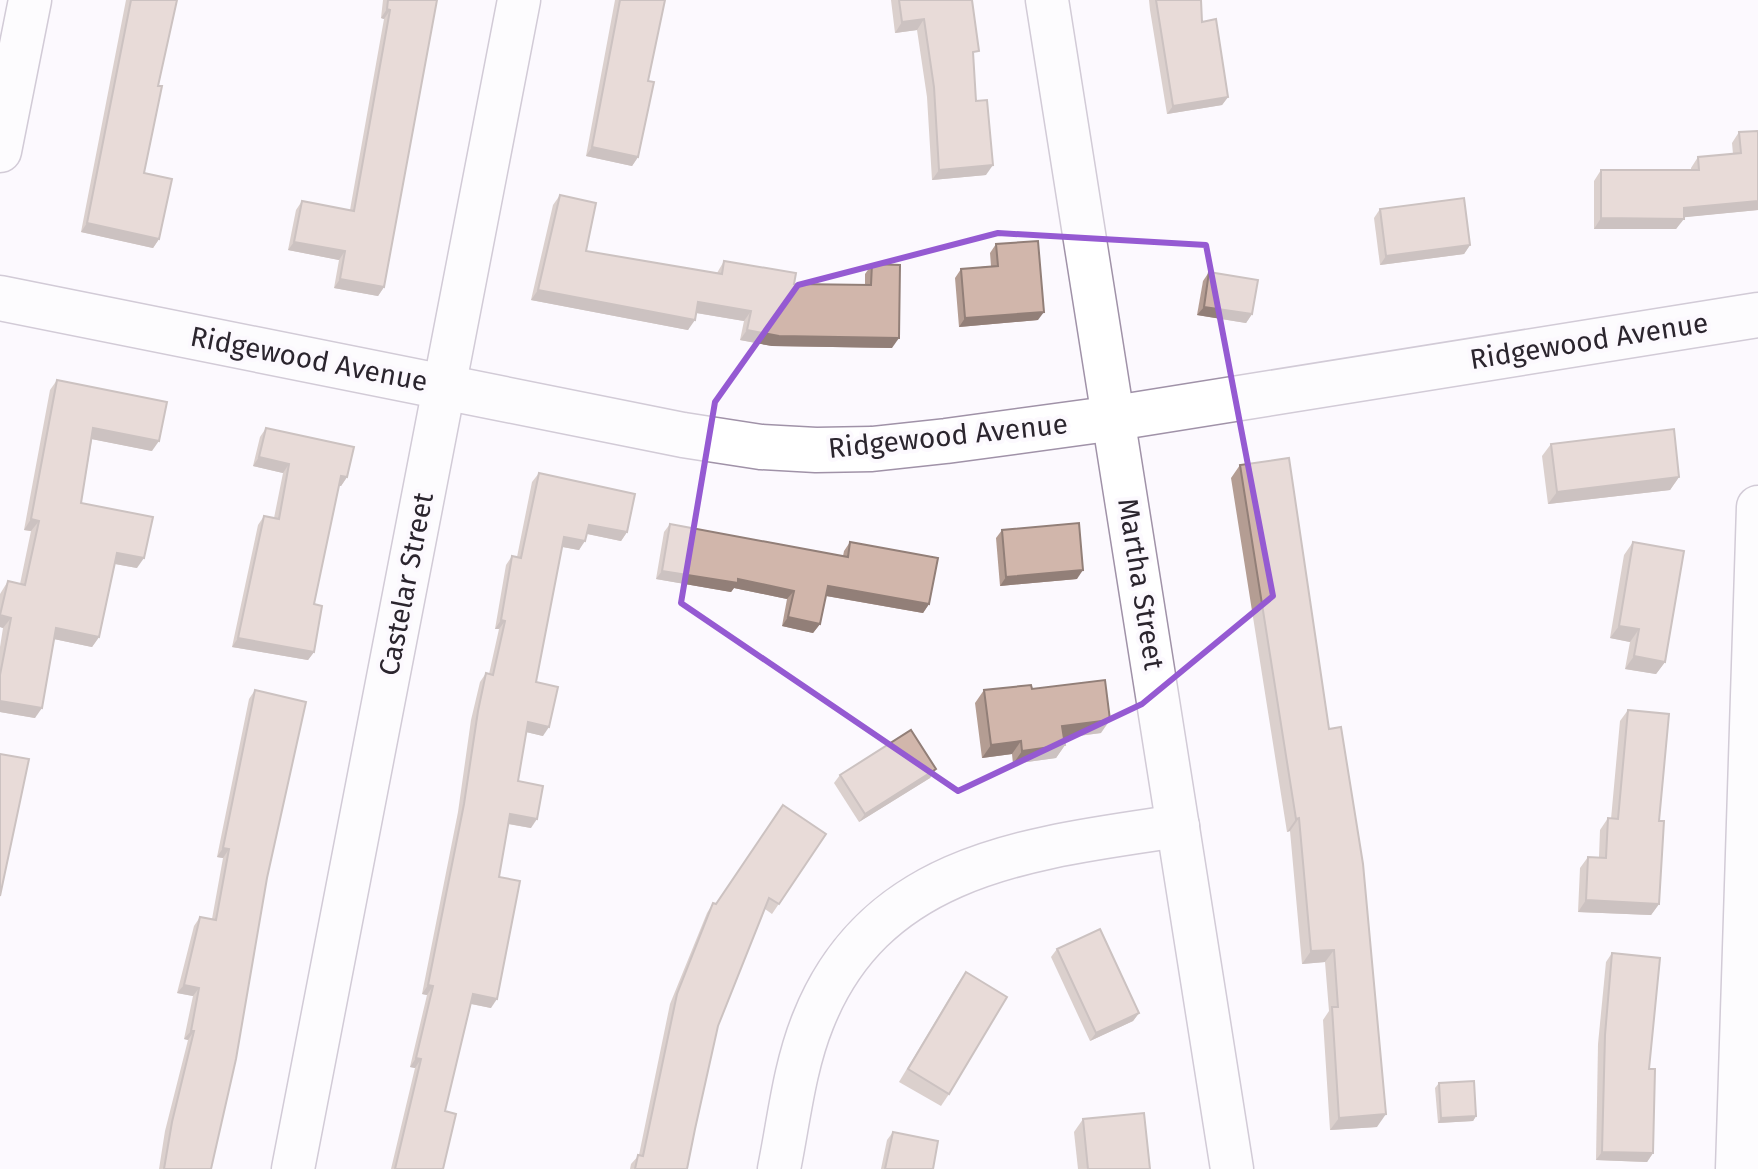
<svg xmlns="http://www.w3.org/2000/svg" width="1758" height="1169" font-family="'Fira Sans',sans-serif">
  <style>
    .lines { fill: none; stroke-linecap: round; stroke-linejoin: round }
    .minor-casing { stroke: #a092a8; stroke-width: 45 }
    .major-casing { stroke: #a092a8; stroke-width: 47 }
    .minor { stroke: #fff; stroke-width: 42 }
    .major { stroke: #fff; stroke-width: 44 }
    .wall { fill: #b49d93 }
    .shaded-wall { fill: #927f78 }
    .building { fill: #d1b6ab; stroke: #927f78; stroke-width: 2 }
    .marked { fill: none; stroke: #955ad2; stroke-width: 6; stroke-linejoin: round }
    .labels { text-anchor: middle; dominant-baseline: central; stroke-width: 8; stroke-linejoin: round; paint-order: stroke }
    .street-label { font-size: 28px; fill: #2b252e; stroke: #fcf9fe }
  </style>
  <rect width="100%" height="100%" fill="#fcf9fe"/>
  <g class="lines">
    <g class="minor-casing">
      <g id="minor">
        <polyline points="1047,0 1232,1169"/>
        <polyline points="0,151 30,0"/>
        <polyline points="293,1169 519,0"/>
        <path d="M779,1169C789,1120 794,1068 813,1021C876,862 1033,848 1178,826"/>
        <polyline points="1737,1169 1758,507"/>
      </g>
    </g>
    <g class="major-casing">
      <polyline id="major" points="0,298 683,435 761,447 816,450 872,449 946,441 1115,418 1758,315"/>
    </g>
    <use href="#minor" class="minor"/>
    <use href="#major" class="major"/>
  </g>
  <g class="wall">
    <polygon points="126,0 177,0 158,86 144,173 159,239 153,248 81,232"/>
    <polygon points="383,0 437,0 384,287 378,296 334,288 339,260 288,250 296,210 302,201 350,210 384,19 381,18"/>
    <polygon points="615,0 665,0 648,81 638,157 632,166 586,156"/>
    <polygon points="891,0 972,0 973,59 976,101 986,175 932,180 927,97 917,30 895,33"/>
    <polygon points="1149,0 1201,0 1202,22 1228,97 1222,105 1167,114 1150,10"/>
    <polygon points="1739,132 1758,210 1684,217 1676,229 1594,229 1594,181 1601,170 1691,170 1691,168 1698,157 1733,154 1732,143"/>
    <polygon points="560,195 586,251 717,273 724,261 794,284 865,285 865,274 872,264 892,348 772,346 740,340 744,321 696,313 688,330 531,300 553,205"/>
    <polygon points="1380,209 1470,245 1464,254 1380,265 1374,218"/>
    <polygon points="996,244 1038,320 959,327 955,278 961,269 991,266 990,253"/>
    <polygon points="1209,272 1252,314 1246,323 1197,315 1203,281"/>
    <polygon points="57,380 152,451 92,439 81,503 137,568 115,564 99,637 92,647 54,639 35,718 0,712 0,647 3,628 0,627 0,594 8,581 20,584 31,531 24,530 50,390"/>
    <polygon points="266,428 347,477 341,486 339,485 314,604 314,652 308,660 232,647 258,525 264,516 274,518 283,473 253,466 260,437"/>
    <polygon points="1551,444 1679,477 1670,490 1548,504 1542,456"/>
    <polygon points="1240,465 1377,1127 1330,1130 1323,1020 1329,1011 1325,962 1302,964 1290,831 1287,832 1231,478"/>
    <polygon points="539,473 627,532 621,541 587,534 579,550 562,547 536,682 543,736 526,732 518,781 531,828 508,824 499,877 491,1008 471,1004 445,1111 443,1169 391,1169 415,1068 410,1067 427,995 422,994 458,812 471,720 480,682 486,673 489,674 499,629 495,629 506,565 512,556 517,557 532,482"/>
    <polygon points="670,524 843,556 844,551 850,542 929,604 923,613 826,596 820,624 813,633 782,626 787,599 734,588 731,592 656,579 664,532"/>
    <polygon points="1002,530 1077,579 1000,586 996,538"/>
    <polygon points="1633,542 1665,662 1656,674 1625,669 1630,642 1610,638 1624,555"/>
    <polygon points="1032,689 1101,733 1064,738 1065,745 1056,758 1013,764 1012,754 982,758 975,703 984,690"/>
    <polygon points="255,690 267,878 211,1169 159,1169 165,1131 188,1040 184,1039 193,996 177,993 194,926 200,917 212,919 223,858 217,857 249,699"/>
    <polygon points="1628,710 1659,821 1659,904 1651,915 1578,912 1580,868 1588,857 1599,857 1600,830 1608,818 1611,819 1620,721"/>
    <polygon points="936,769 930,778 859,822 834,783 840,775"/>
    <polygon points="826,834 772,914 765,909 718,1026 695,1129 687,1169 630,1169 631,1164 639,1155 670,1004 707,913 713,903 716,904"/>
    <polygon points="1057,949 1139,1013 1133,1021 1090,1041 1051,957"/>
    <polygon points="1612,953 1649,1069 1653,1153 1647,1162 1596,1160 1598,1044 1606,962"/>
    <polygon points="966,972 949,1094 941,1106 899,1082 957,985"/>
    <polygon points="1439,1083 1476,1116 1473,1121 1438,1123 1435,1088"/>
    <polygon points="1083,1119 1150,1169 1078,1169 1074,1132"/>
    <polygon points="893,1132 933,1169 881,1169 887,1140"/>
  </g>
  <g class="shaded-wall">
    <polygon points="387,9 390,10 384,19 381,18"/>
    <polygon points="924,19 917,30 895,33 902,22"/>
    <polygon points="1228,97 1222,105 1167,114 1173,106"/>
    <polygon points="592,147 638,157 632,166 586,156"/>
    <polygon points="993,165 986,175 932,180 939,170"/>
    <polygon points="1758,201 1758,210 1677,218 1684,208"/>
    <polygon points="1601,218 1684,219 1676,229 1594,229"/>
    <polygon points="87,223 159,239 153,248 81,232"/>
    <polygon points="294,242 345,251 339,260 288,250"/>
    <polygon points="1470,245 1464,254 1380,265 1386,256"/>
    <polygon points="340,279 384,287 378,296 334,288"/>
    <polygon points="538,290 695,320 688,330 531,300"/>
    <polygon points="698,302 751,311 744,321 691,312"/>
    <polygon points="1204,307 1252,314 1246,323 1197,315"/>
    <polygon points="1044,312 1038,320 959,327 965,318"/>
    <polygon points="747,330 899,338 892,348 772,346 740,340"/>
    <polygon points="93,428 159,441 152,451 86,438"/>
    <polygon points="259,457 289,464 283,473 253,466"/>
    <polygon points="341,476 347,477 341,486 335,485"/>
    <polygon points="1679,477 1670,490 1548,504 1557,492"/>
    <polygon points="31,519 39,521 31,531 24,530"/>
    <polygon points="589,525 627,532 621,541 583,533"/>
    <polygon points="564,537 585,541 579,550 558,546"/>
    <polygon points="117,553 144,558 137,568 110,563"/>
    <polygon points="1083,570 1077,579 1000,586 1006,577"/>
    <polygon points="662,571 738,579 794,591 787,599 734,588 731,592 656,579"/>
    <polygon points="828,586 929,604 923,613 821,595"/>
    <polygon points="0,616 11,618 3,628 0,627"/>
    <polygon points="788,617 820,624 813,633 782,626"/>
    <polygon points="501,620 505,621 499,629 495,629"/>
    <polygon points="1619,626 1639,629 1630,642 1610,638"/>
    <polygon points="56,628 99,637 92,647 49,638"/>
    <polygon points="238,638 314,652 308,660 232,647"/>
    <polygon points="1634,656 1665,662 1656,674 1625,669"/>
    <polygon points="0,701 42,708 35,718 0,712"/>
    <polygon points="1110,720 1101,733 1054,739 1062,726"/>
    <polygon points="528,722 549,727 543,736 522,731"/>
    <polygon points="1021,741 1012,754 982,758 991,745"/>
    <polygon points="1065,745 1056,758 1013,764 1022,751"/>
    <polygon points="936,769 930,778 859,822 865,814"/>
    <polygon points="510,814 537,819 531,828 504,823"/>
    <polygon points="1299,818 1290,831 1287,832 1296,819"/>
    <polygon points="223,848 229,849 223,858 217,857"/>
    <polygon points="1586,900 1659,904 1651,915 1578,912"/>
    <polygon points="1334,950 1325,962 1302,964 1311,951"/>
    <polygon points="184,985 199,988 193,996 177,993"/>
    <polygon points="428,985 433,986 427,995 422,994"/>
    <polygon points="473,994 497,999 491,1008 467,1003"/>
    <polygon points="1139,1013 1133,1021 1090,1041 1096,1033"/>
    <polygon points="191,1031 194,1031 188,1040 184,1039"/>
    <polygon points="416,1058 421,1059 415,1068 410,1067"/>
    <polygon points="1386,1114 1377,1127 1330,1130 1339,1118"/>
    <polygon points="1476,1116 1473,1121 1438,1123 1441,1118"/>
    <polygon points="1602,1152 1653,1153 1647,1162 1596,1160"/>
  </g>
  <g class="building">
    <polygon points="131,0 177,0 158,86 162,86 144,173 172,179 159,239 87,223"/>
    <polygon points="388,0 437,0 384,287 340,279 345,251 294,242 302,201 354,211 390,10 387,9"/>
    <polygon points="620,0 665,0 648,81 654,82 638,157 592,147"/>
    <polygon points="899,0 972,0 979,51 973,52 976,101 987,100 993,165 939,170 934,87 924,19 902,22"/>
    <polygon points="1156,0 1201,0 1202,22 1216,19 1228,97 1173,106"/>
    <polygon points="1758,131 1758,201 1684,208 1684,219 1601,218 1601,170 1699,170 1698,157 1741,153 1739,132"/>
    <polygon points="560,195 596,203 586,251 722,274 724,261 796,273 794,284 871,285 872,264 900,265 899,338 779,336 747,330 751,311 698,302 695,320 538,290"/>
    <polygon points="1464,198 1470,245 1386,256 1380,209"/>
    <polygon points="1038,241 1044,312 965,318 961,269 998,266 996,244"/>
    <polygon points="1209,272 1258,280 1252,314 1204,307"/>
    <polygon points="57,380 167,402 159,441 93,428 81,503 153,517 144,558 117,553 99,637 56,628 42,708 0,701 0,675 11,618 0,615 8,581 25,585 39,521 31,519"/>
    <polygon points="266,428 354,447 347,477 341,476 314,604 322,606 314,652 238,638 264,516 279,519 289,464 259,457"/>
    <polygon points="1674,429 1679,477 1557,492 1551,444"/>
    <polygon points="1289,458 1329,729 1341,727 1363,864 1386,1114 1339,1118 1332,1007 1338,1007 1334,950 1311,951 1299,818 1296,819 1240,465"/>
    <polygon points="539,473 635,494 627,532 589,525 585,541 564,537 536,682 558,687 549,727 528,722 518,781 543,786 537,819 510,814 499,877 520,881 497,999 473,994 445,1111 456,1114 443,1169 395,1169 421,1059 416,1058 433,986 428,985 464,804 478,711 486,673 493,675 505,621 501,620 512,556 521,558"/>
    <polygon points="1079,523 1083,570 1006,577 1002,530"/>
    <polygon points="670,524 848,557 850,542 938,558 929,604 828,586 820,624 788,617 794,591 738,579 738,583 662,571"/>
    <polygon points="1633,542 1684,551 1665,662 1634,656 1639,629 1619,626"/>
    <polygon points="1105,680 1110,720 1062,726 1065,745 1022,751 1021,741 991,745 984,690 1031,685 1032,689"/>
    <polygon points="255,690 306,702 267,878 236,1059 211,1169 164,1169 172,1122 194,1031 191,1031 199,988 184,985 200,917 216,920 229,849 223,848"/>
    <polygon points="1628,710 1669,714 1659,821 1664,821 1659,904 1586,900 1588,857 1606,858 1608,818 1618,819"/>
    <polygon points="911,730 936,769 865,814 840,775"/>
    <polygon points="0,754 29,759 0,896"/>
    <polygon points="783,805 826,834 779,904 769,898 718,1026 695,1129 687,1169 635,1169 638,1155 643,1156 677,994 713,903 716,904"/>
    <polygon points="1100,929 1139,1013 1096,1033 1057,949"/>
    <polygon points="1612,953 1660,958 1649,1069 1655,1069 1653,1153 1602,1152 1605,1035"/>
    <polygon points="966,972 1007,997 949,1094 908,1069"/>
    <polygon points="1474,1081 1476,1116 1441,1118 1439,1083"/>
    <polygon points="1144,1113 1150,1169 1088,1169 1083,1119"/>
    <polygon points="893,1132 938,1141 933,1169 885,1169"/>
  </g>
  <path d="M0 0H1758V1169H0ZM998,233L1206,245L1273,596L1142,704L958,791L681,603L715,402L798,285Z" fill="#fcf9fe" fill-opacity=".55" fill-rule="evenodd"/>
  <path class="marked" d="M998,233L1206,245L1273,596L1142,704L958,791L681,603L715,402L798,285Z"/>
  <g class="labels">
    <g class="street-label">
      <text transform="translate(1589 341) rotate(-9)">Ridgewood Avenue</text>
      <text transform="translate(309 359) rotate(11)">Ridgewood Avenue</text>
      <text transform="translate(948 436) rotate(-6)">Ridgewood Avenue</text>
      <text transform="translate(406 584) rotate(-79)">Castelar Street</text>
      <text transform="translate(1141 584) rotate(81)">Martha Street</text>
    </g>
  </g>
</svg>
